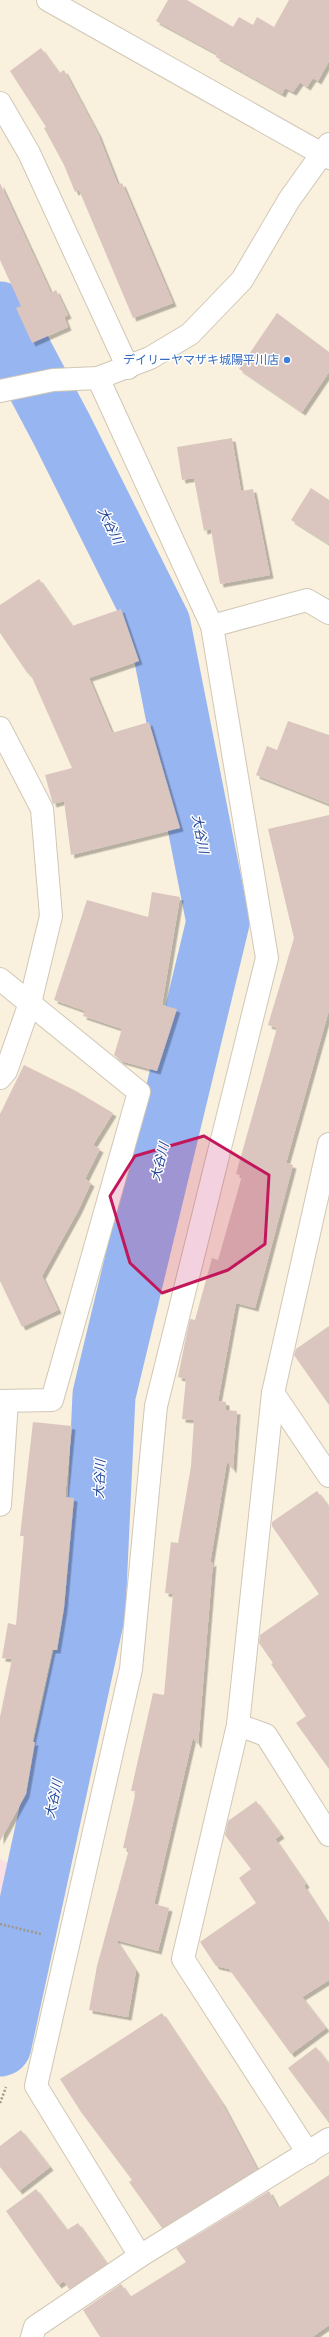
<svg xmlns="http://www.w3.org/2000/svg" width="329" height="2337" font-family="'Source Sans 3','Noto Sans JP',sans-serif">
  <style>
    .education { fill: #fadfe4 }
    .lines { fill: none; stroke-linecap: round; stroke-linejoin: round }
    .river { stroke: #97b5f1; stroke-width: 63 }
    .building { fill: #dbc6bf; filter: url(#shadow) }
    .minor-casing { stroke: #d0c7b6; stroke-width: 24 }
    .tertiary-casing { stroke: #d0c7b6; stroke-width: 24 }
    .path { stroke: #9e978a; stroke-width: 2.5; stroke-dasharray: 2 2; stroke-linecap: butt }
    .minor { stroke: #fff; stroke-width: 22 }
    .tertiary { stroke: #fff; stroke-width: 22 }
    .marked { fill: #c2185b; fill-opacity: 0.2; stroke: #c2185b; stroke-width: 3; stroke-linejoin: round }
    .shop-dot { fill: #3f7fe0; stroke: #fff; stroke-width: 1.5 }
    .labels { text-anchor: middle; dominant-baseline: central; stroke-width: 3; stroke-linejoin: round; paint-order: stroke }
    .shop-label { font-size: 12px; fill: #366cbe; stroke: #fff; text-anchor: end }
    .water-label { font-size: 13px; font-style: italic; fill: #21459a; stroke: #fff }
  </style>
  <defs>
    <filter id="shadow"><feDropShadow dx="3.5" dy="3.5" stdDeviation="0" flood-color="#0004"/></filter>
  </defs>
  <rect width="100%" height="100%" fill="#f9f0dd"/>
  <polygon class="education" points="0,1859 22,1871 0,1974"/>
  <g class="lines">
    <polyline class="river" points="0,313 62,430 159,624 218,922 104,1395 94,1612 0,2045"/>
  </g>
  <g class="building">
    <polygon points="168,0 187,0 233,27 239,17 253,25 257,17 274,27 289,0 329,0 329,61 318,81 313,78 307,87 300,82 293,92 285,88 282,94 216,57 217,54 156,21"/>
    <polygon points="41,48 59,73 64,70 98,134 118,185 122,183 173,303 133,318 79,190 75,192 64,165 44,128 46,127 10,71"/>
    <polygon points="0,183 51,293 56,290 68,315 64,317 68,327 32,343 16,308 21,306 0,260"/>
    <polygon points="277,313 329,352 329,372 302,412 239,369"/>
    <polygon points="232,438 241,491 253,489 270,575 220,584 211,529 204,531 194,478 182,480 177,447"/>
    <polygon points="311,488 329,500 329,544 291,520"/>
    <polygon points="39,579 72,626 121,609 139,661 89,678 112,733 149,722 180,828 71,855 64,801 53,804 45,775 72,768 30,673 28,674 0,633 0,605"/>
    <polygon points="288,721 329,735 329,804 256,775 267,746 277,750"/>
    <polygon points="329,815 329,1010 286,1163 293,1165 255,1308 236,1303 218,1401 226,1402 226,1410 237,1411 233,1470 227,1461 210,1564 213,1562 198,1745 193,1737 154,1904 169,1908 158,1951 116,1940 136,1971 128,2017 89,2010 97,1966 129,1849 123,1848 136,1791 131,1791 153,1693 164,1695 173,1594 165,1593 171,1542 178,1543 191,1466 194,1420 182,1419 186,1379 178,1377 185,1342 190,1319 195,1320 212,1258 218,1260 242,1176 236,1174 277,1028 268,1025 294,938 268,829"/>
    <polygon points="152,892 180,897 162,1005 177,1009 157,1071 121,1061 114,1055 122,1029 83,1016 85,1011 54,1000 87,900 148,917"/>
    <polygon points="24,1065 76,1091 113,1113 93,1145 100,1149 85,1179 91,1183 78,1211 42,1276 58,1310 22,1327 0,1281 0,1114"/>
    <polygon points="329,1326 329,1405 294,1355 296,1349"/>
    <polygon points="33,1422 72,1426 65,1497 74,1498 64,1608 57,1650 52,1650 32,1742 35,1742 26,1794 0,1841 0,1717 12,1659 2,1658 8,1623 16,1625 24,1536 20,1536"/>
    <polygon points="317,1491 329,1507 329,1769 296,1723 306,1716 271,1664 273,1663 259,1643 260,1635 319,1594 272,1526 272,1522"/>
    <polygon points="256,1801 281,1835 275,1839 306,1884 304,1886 329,1925 329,1980 302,1997 326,2028 291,2054 229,1969 216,1966 200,1942 256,1903 239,1878 251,1869 225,1835 228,1821"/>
    <polygon points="162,2013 222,2103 257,2169 162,2228 129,2182 132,2180 81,2112 60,2079"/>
    <polygon points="316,2047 329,2064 329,2123 288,2068"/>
    <polygon points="21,2130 50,2167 19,2191 0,2167 0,2146"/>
    <polygon points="329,2175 329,2325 312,2337 100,2337 83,2310 121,2284 130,2297 186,2262 176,2248 269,2191 278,2208"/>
    <polygon points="36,2189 67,2230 78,2223 107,2264 69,2289 64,2281 58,2285 6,2211"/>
  </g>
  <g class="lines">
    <g class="minor-casing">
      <g id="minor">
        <polyline points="0,103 29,153 128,368"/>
        <polyline points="98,378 212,626 267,958 156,1406 131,1669 36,2086 140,2256"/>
        <polyline points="212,626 307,600 329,613"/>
        <polyline points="0,728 42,809 51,916 30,1003 6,1071 0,1078"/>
        <polyline points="0,979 139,1092 52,1400 0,1401"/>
        <polyline points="273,1393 329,1476"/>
        <polyline points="0,1505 7,1401"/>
        <polyline points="238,1725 266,1735 329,1835"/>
        <polyline points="308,2153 183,1959 238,1725 273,1393 329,1144"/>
        <polyline points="32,2337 35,2327 140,2256 329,2139"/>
      </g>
    </g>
    <g class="tertiary-casing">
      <g id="tertiary">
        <polyline points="48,0 329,158"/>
        <polyline points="0,391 53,380 98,378 150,358 190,334 242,280 289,200 329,144"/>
      </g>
    </g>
    <g class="path">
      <polyline points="0,1924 41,1934"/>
      <polyline points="0,2103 6,2087"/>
    </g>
    <use href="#minor" class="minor"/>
    <use href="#tertiary" class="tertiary"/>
  </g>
  <path class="marked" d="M204,1136L269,1175L265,1244L228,1270L162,1293L130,1263L110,1196L135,1156Z"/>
  <circle class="shop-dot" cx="287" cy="360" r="4"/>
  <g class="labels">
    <g class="shop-label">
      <text x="279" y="360">デイリーヤマザキ城陽平川店</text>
    </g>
    <g class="water-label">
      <text transform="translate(110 526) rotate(64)">大谷川</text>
      <text transform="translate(200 834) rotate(79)">大谷川</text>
      <text transform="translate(160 1162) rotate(-76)">大谷川</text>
      <text transform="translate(100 1479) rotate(-87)">大谷川</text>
      <text transform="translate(54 1799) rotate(-78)">大谷川</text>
    </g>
  </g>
</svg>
